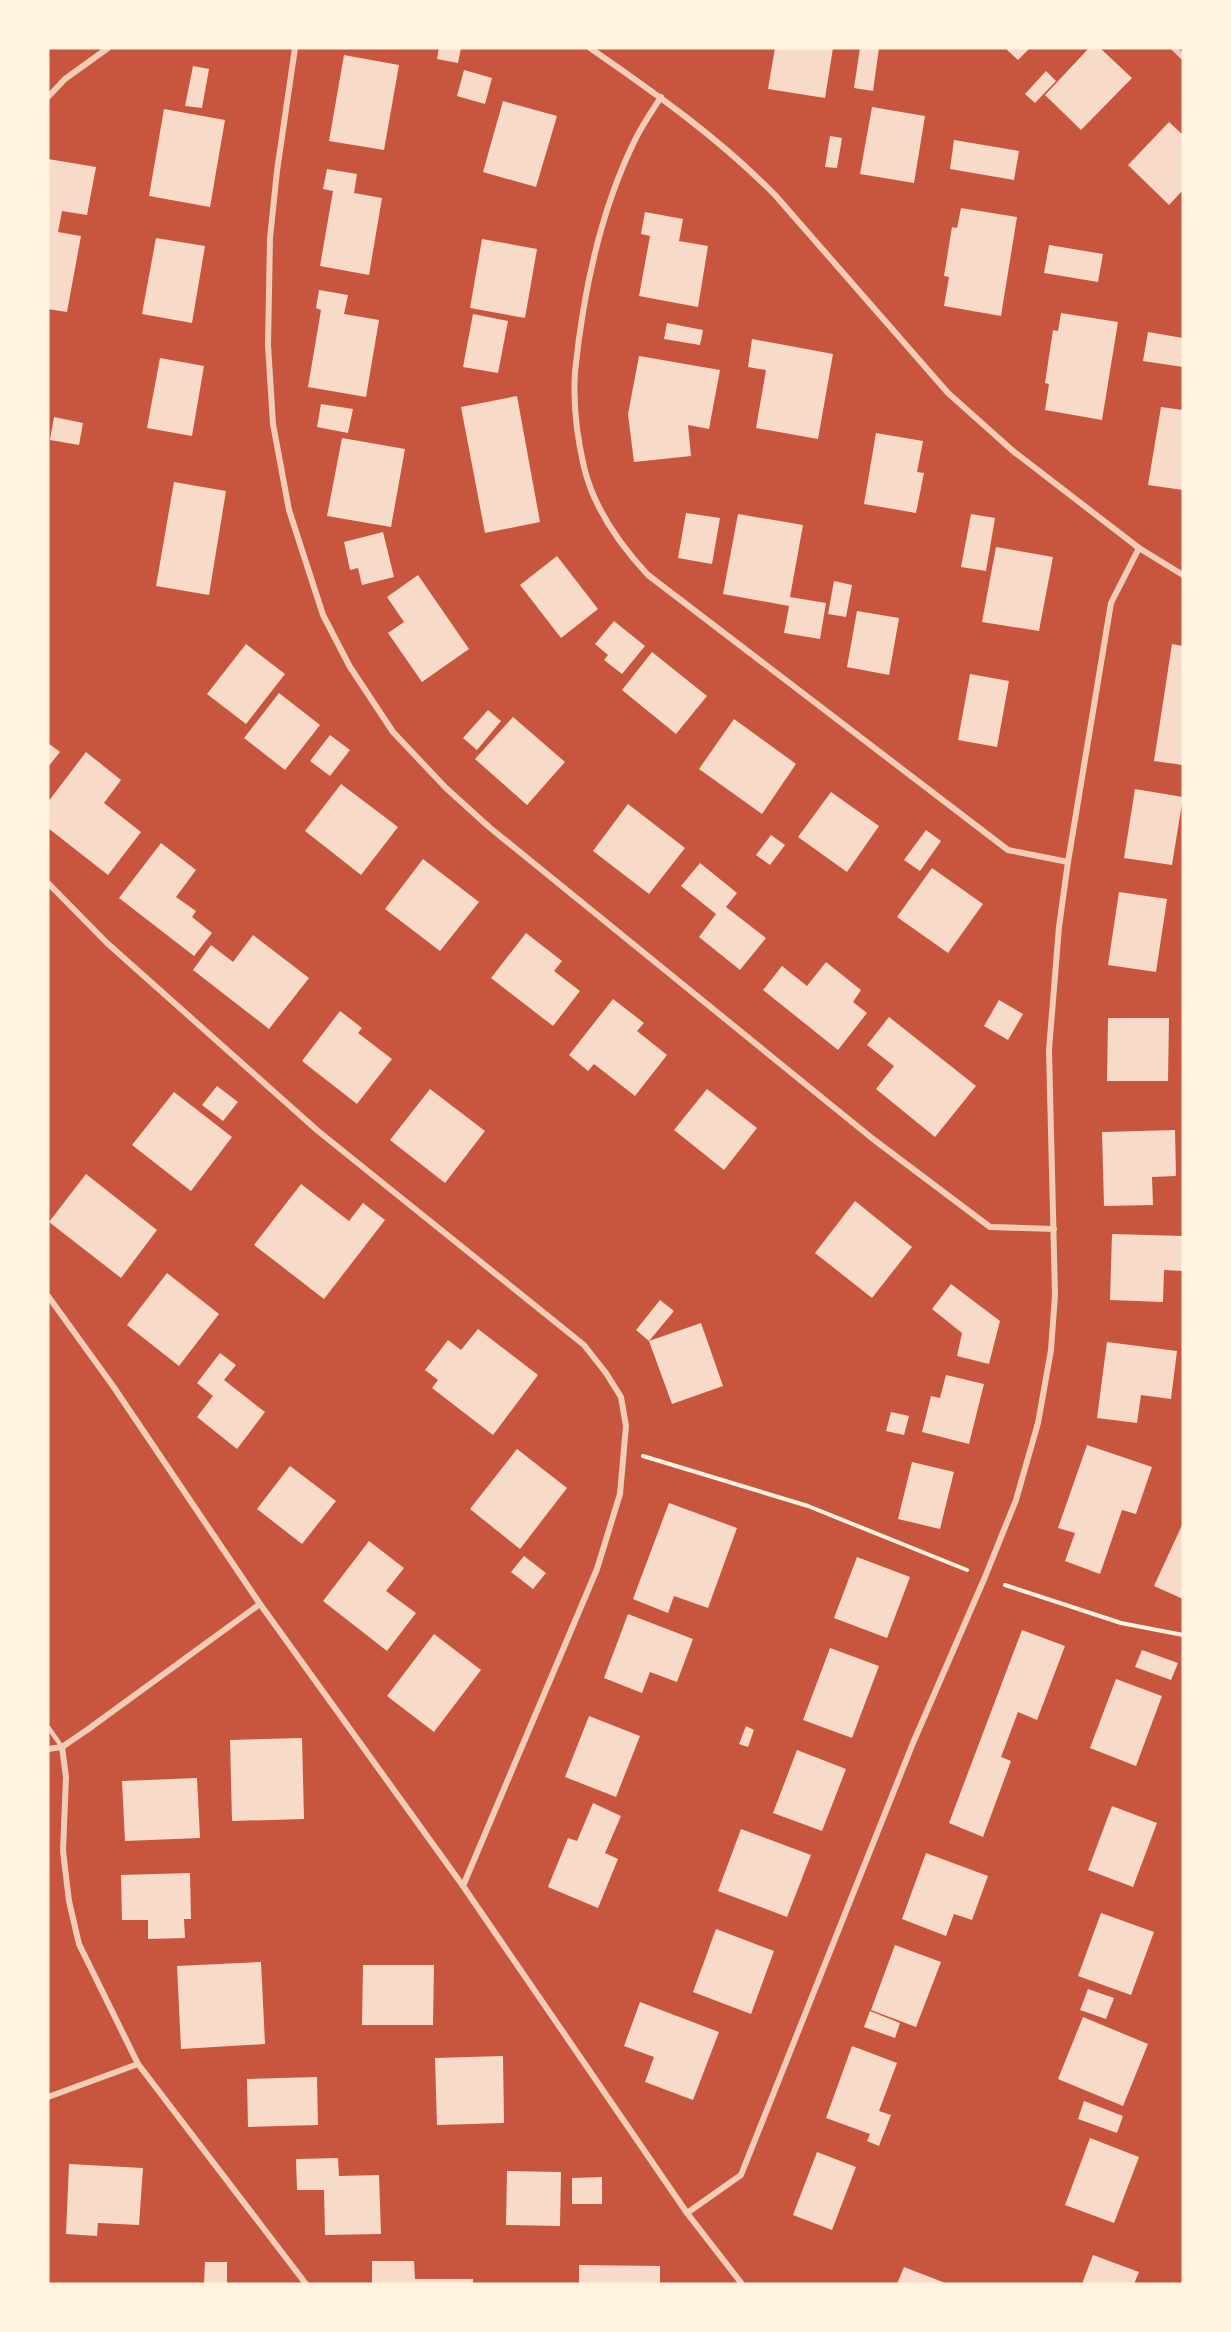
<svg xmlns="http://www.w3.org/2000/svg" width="1231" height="2332" font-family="Inter,sans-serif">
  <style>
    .building { fill: #f7dbc8 }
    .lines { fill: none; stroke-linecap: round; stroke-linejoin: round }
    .path { stroke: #fff3e0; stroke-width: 4 }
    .service { stroke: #f1ccb7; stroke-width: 4.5 }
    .minor { stroke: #f1ccb7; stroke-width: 6 }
  </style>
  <rect width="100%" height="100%" fill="#c8553d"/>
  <g class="building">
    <polygon points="439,48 461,48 458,63 437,59"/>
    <polygon points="775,48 833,48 825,98 768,89"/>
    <polygon points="860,48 879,48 873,91 854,88"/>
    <polygon points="1005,48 1030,48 1018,60"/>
    <polygon points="1089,48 1100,48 1132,78 1081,130 1045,95"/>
    <polygon points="344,55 399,65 384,150 329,141"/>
    <polygon points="193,66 209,69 202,108 185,106"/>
    <polygon points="464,70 492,78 485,104 457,96"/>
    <polygon points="1046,71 1056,81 1035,103 1025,94"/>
    <polygon points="503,101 557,116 536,187 483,172"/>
    <polygon points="872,107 925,116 914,183 860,174"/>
    <polygon points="164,109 225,120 210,207 149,196"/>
    <polygon points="1169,122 1183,135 1183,190 1169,205 1128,165"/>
    <polygon points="830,136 842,138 837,168 825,167"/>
    <polygon points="954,140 1019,151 1014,180 950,169"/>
    <polygon points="48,159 96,167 87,215 62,211 58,232 81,236 67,312 48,309"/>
    <polygon points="327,169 357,174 354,193 382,198 369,275 320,266 333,191 323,189"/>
    <polygon points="961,208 1017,217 1001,316 944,306 949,277 944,276 952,227 957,228"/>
    <polygon points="645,212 683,219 679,241 708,246 698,307 639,296 650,236 641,234"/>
    <polygon points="156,238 205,246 192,323 142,314"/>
    <polygon points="482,239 537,249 525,318 470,308"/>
    <polygon points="1049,245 1103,254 1098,282 1044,273"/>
    <polygon points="319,290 348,295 344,314 379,320 366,397 308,387 321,310 316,308"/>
    <polygon points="1061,313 1118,322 1102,420 1045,410 1049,384 1045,383 1053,330 1058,331"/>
    <polygon points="473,314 508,321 498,373 463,367"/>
    <polygon points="667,323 703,330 700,345 664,339"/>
    <polygon points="1148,332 1183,338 1183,367 1143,361"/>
    <polygon points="752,339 833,354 818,439 756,428 766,370 748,367"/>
    <polygon points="639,356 720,370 709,429 688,425 691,456 634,462 628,414"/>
    <polygon points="160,358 204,366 192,436 147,428"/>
    <polygon points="517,396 540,522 485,533 461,407"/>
    <polygon points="321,404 353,409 348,433 317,427"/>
    <polygon points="1161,407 1183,410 1183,490 1148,485"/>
    <polygon points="54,417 83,423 79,445 50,440"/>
    <polygon points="876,433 923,441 917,472 924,473 916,513 864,504"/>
    <polygon points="342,438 405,449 391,527 327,516"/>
    <polygon points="174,482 226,491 209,595 156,586"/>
    <polygon points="686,513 720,518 712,564 678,558"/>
    <polygon points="738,514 803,525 790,597 826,603 820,639 784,633 789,606 723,594"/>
    <polygon points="971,514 995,518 986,571 961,567"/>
    <polygon points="383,532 394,577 362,585 358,568 350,570 344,542"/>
    <polygon points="996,547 1053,557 1039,631 982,622"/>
    <polygon points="557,556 598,609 561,638 520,585"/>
    <polygon points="418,575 469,649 422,682 388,633 404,622 387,597"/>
    <polygon points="834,581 852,585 846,617 828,614"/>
    <polygon points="857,611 899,618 889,675 847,667"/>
    <polygon points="614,621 645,646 622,674 604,660 608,655 595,644"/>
    <polygon points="246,644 285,674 246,724 207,694"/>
    <polygon points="1172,644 1183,646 1183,765 1154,761"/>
    <polygon points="652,652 707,696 676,734 622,690"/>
    <polygon points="970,674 1009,681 997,747 958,740"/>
    <polygon points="279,693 320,725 285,770 244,738"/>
    <polygon points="488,710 501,721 477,750 463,738"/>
    <polygon points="513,717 565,762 527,805 475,759"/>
    <polygon points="734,719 796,764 762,814 699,769"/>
    <polygon points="330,735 350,750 330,776 310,761"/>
    <polygon points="48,743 60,752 48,767"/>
    <polygon points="86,752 121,780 104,803 141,832 108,875 48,828 48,802"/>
    <polygon points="341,784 398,827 361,875 305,831"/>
    <polygon points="1135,789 1183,797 1172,865 1124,858"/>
    <polygon points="831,792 879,826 847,872 798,837"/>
    <polygon points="628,804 685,848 649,894 593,851"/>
    <polygon points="926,830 941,841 920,871 904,860"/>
    <polygon points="771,835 785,845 770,865 756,855"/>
    <polygon points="161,843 196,870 176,897 196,911 192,917 212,933 194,956 119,898"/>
    <polygon points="423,859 479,902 440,951 385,909"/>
    <polygon points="700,863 737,893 726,907 766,938 740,970 699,937 716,914 681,886"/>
    <polygon points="932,868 983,904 948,953 897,917"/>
    <polygon points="1119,892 1167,899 1156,972 1108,965"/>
    <polygon points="526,933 562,961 554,971 580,991 553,1026 491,978"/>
    <polygon points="253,935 309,978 269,1029 193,970 211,945 233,962"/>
    <polygon points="826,962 861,990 853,1002 867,1013 838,1050 763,990 782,966 807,986"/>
    <polygon points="613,999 644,1023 637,1031 667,1055 635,1096 594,1064 588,1071 569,1055"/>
    <polygon points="999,1000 1023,1014 1008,1040 984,1026"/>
    <polygon points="340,1011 362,1028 358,1033 392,1059 357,1104 302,1061"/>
    <polygon points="889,1017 976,1086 935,1137 876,1089 894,1066 867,1045"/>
    <polygon points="1108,1018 1169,1018 1168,1081 1107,1081"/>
    <polygon points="217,1086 238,1102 223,1121 202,1105"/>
    <polygon points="430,1089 485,1131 445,1183 390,1140"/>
    <polygon points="707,1089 757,1128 724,1170 674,1130"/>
    <polygon points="174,1092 232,1137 191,1191 132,1145"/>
    <polygon points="1175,1130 1176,1176 1152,1177 1153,1205 1104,1206 1102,1132"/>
    <polygon points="86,1174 157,1230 121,1278 49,1222"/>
    <polygon points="301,1184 349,1221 363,1203 385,1220 324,1299 254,1245"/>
    <polygon points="855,1201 912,1247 872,1298 815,1253"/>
    <polygon points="1112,1234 1183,1236 1183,1271 1164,1270 1163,1302 1110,1300"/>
    <polygon points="167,1273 219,1314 179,1366 127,1325"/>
    <polygon points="951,1284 1000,1321 989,1364 957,1356 962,1333 932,1309"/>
    <polygon points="660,1300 674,1311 649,1341 701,1323 723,1386 672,1404 649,1341 636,1330"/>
    <polygon points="478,1329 538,1375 493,1435 432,1388 438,1380 425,1370 448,1340 461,1350"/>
    <polygon points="1107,1342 1177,1351 1171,1399 1141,1395 1137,1423 1097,1418"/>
    <polygon points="220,1353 236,1365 224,1380 265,1412 237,1449 197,1417 213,1396 197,1383"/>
    <polygon points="946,1375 984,1384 969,1444 922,1432 931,1396 940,1398"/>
    <polygon points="891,1412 909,1416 904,1435 886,1431"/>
    <polygon points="1087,1445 1152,1467 1136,1514 1122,1510 1100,1574 1065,1561 1075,1533 1058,1528"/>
    <polygon points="517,1449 567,1488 520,1549 470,1509"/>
    <polygon points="912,1462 954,1472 940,1529 898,1519"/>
    <polygon points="290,1466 336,1501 302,1544 257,1509"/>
    <polygon points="669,1503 737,1528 708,1608 674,1596 668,1613 633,1599"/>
    <polygon points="1183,1523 1183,1599 1154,1586"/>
    <polygon points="369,1541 404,1568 386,1591 416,1613 387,1651 323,1601"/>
    <polygon points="524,1556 546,1573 533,1589 511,1572"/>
    <polygon points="857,1557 910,1577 887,1638 834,1618"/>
    <polygon points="628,1614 693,1639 677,1682 650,1672 642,1693 604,1678"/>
    <polygon points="1022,1630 1065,1646 1037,1720 1018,1712 1001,1757 1011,1761 983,1837 949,1823"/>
    <polygon points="434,1634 481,1670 434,1732 387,1696"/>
    <polygon points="830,1648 879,1666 852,1738 803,1720"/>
    <polygon points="1142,1650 1178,1663 1171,1680 1135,1667"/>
    <polygon points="1116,1679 1162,1696 1136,1766 1090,1748"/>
    <polygon points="589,1716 640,1736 616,1797 565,1777"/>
    <polygon points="746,1726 754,1730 748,1747 739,1744"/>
    <polygon points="302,1738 304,1819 232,1821 230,1740"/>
    <polygon points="797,1750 846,1769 822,1831 773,1813"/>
    <polygon points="197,1778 200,1838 125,1841 122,1781"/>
    <polygon points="593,1803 621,1816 605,1853 618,1859 598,1908 548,1887 568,1838 577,1841"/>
    <polygon points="1112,1806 1157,1823 1133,1887 1088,1870"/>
    <polygon points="741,1829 811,1855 787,1917 718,1891"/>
    <polygon points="926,1853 988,1876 972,1920 954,1914 946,1936 902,1919"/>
    <polygon points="190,1873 191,1919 184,1919 185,1938 148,1939 148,1920 122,1920 121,1875"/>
    <polygon points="1101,1913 1154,1932 1131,1995 1078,1976"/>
    <polygon points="716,1929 774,1951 751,2014 693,1992"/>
    <polygon points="895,1945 941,1962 916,2027 871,2010"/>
    <polygon points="261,1962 265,2044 181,2049 177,1966"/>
    <polygon points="363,1965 434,1965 433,2025 362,2025"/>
    <polygon points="1088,1989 1114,1998 1106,2019 1080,2010"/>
    <polygon points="640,2002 719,2032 693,2100 645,2082 654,2057 624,2046"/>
    <polygon points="870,2011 900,2023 895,2038 864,2027"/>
    <polygon points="1083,2017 1148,2044 1123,2106 1058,2079"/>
    <polygon points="852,2046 897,2063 879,2111 891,2115 879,2146 867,2141 870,2134 826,2118"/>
    <polygon points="503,2056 504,2123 437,2125 435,2058"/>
    <polygon points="317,2077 318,2125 248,2127 247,2079"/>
    <polygon points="1084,2101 1123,2116 1117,2133 1078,2119"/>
    <polygon points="1090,2138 1139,2157 1114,2223 1065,2205"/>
    <polygon points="817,2152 856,2167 832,2230 793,2215"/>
    <polygon points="338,2158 339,2176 379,2175 381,2234 325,2235 324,2190 297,2190 296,2159"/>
    <polygon points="69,2164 143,2168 139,2225 98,2223 97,2236 66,2234"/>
    <polygon points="507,2171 561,2172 560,2226 506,2225"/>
    <polygon points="602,2177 602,2204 572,2204 572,2178"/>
    <polygon points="1093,2255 1139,2272 1134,2284 1082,2284"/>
    <polygon points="372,2261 414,2261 415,2279 473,2279 473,2284 372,2284"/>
    <polygon points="205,2262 227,2262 227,2284 204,2284"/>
    <polygon points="579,2265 660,2266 660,2284 579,2284"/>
    <polygon points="904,2267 948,2284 897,2284"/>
  </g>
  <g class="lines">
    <g class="path">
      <polyline points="643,1456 808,1506 967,1570"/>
      <polyline points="1005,1585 1121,1623 1183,1635"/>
    </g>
    <polyline class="service" points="48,1727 62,1747"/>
    <g class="minor">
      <polyline points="295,48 277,171 270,238 268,345 273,424 289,510 323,615 350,667 393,732 446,788 489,827 873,1139 990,1227 1054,1229"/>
      <path d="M590,48C655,93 719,138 775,195L948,393L1013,451L1139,548L1183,575"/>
      <polyline points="1174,48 1183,57"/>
      <polyline points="48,97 65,79 108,48"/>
      <path d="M661,97C652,111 642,125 635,140C600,211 583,294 575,372C573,403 577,437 584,467C594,509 619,544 648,575L1008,850L1068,862"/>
      <polyline points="48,883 107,943 318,1131 584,1345 606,1373 621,1397 626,1426 620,1494 597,1569 463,1886"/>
      <polyline points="48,1296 113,1386 260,1604 463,1886 687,2213 742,2284"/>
      <polyline points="62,1747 66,1777 63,1851 69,1901 79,1944 138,2064 306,2284"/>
      <polyline points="48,1749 62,1747 87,1730 260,1604"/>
      <polyline points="48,2097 138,2064"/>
      <polyline points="687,2213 741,2175 913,1743 985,1577 1016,1500 1038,1423 1051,1350 1055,1295 1049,1050 1059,927 1068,862 1111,603 1139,548"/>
    </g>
  </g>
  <rect width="1231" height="2332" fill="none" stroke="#fff3e0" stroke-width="99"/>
</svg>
